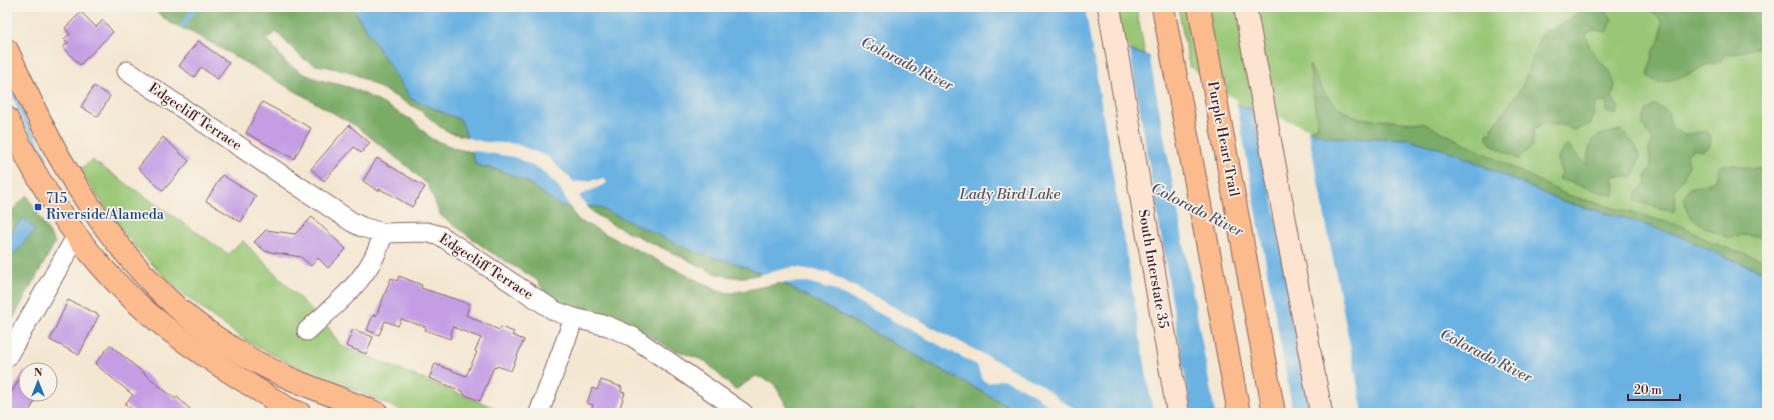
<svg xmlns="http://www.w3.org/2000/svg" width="1774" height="420" font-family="'Libre Bodoni',serif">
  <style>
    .green { fill: #99c776; stroke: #727350 }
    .forest { fill: #7aac67; stroke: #626649 }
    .water { fill: #6bb2e2; stroke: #5a6886 }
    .pier { fill: #f4e7d2 }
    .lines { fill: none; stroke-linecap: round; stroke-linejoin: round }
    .stream { stroke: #6bb2e2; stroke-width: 5 }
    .building { fill: #c49de4 }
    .minor-casing { stroke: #866565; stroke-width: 21 }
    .secondary-casing { stroke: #866565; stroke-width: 24 }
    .primary-casing { stroke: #866565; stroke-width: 24 }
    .motorway-casing { stroke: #866565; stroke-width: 24 }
    .minor { stroke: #fff; stroke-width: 19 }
    .secondary { stroke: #fde4d1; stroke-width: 22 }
    .primary { stroke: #fbbb8d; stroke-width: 22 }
    .motorway { stroke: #fbbb8d; stroke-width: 22 }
    .transit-dot { fill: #1a4fb4; stroke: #f7f3e8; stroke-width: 1.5 }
    .labels { text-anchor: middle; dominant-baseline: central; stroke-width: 3.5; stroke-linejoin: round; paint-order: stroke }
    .street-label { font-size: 14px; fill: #4a1f2b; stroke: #f7f3e8 }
    .transit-label { font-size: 14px; fill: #164399; stroke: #f7f3e8; text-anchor: start }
    .water-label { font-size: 15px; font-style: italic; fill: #56526b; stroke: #f7f3e8 }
  </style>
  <rect width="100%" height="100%" fill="#f7f3e8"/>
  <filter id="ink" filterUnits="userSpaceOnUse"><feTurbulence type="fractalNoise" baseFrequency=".025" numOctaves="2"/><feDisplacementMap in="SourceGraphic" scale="8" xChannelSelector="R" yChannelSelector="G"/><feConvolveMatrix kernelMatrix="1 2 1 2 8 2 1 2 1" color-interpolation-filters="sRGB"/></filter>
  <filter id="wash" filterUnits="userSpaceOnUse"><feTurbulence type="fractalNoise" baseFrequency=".012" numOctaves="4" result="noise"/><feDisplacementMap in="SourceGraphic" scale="16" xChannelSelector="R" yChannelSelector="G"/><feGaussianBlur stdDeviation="0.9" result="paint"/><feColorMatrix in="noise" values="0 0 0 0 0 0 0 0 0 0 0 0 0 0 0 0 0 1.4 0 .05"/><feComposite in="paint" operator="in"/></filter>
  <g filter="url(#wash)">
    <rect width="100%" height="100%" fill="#f4e7d2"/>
    <g class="green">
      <polygon points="1090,7 1136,7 1145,55 1129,50"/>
      <polygon points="1178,7 1767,7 1767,273 1727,258 1321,135 1239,105 1190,70"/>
      <polygon points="92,160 228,254 243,241 328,327 341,346 507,413 408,413 285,361 248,342 210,315 174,286 138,250 117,224 79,170"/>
    </g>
    <g class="forest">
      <path d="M151,7H352L411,99L461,120L467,137L451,133L440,127L420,110L360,77L348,71L316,65L302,58L276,32L267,39L286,63L304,74L320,80L349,87L365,94L412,120L432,139L457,149L471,152L476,165C493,169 510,173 526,182C541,189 551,205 569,206L575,216L580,221L718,291L731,293L782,283L1021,413H917L913,408L907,413H791L773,382L756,376L735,390L705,361L672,349L633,327L593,312L568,307L556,301L545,293L537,280L489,251L440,215L428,185L408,167L356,126L199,36L169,22Z"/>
      <path d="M1583,7H1595L1606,10L1612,20L1608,32L1594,30L1586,34L1590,49L1609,71L1615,85L1612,98L1619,108L1616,115L1606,112L1607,102L1596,103L1591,124L1574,130L1563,125L1542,124L1534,129L1532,146L1518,159L1491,144L1486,138L1488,133L1491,134L1493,131L1492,128L1522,87L1543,31C1551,33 1580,15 1583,7Z"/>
      <path d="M1645,7H1767V56L1762,47C1749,48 1738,54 1724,55L1720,62L1706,65L1683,77L1657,83L1648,76L1652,54L1661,37L1662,20Z"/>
      <path d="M1309,65L1325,94L1341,110L1359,118L1426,124L1567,195L1685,227C1709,244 1739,253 1767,261V273L1631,220L1561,201L1452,152L1408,139L1328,137L1312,132L1311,129L1318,127Z"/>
      <path d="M1655,105L1668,112L1671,127L1684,135L1706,131L1711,136L1710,146L1702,151L1694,149L1687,154L1689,165L1683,179L1675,189L1674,212L1635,201C1635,193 1639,188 1647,184L1646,175L1651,168L1649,149L1653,141L1642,123L1646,111Z"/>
      <path d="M1622,130L1635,145L1640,158L1633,177L1613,176L1615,187L1614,196L1559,179L1562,172C1554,160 1559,155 1567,145C1575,151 1579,159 1587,165C1589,134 1594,136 1622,130Z"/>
      <polygon points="1720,165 1734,165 1752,169 1767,166 1767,242 1757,236 1743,235 1729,238 1706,228 1692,218 1687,211 1684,198 1689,188 1705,185 1716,179"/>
      <polygon points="27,195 55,243 7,329 7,215"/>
      <path d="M587,206L598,207L762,274C743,278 734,279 715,273L612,224L595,214Z"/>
    </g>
    <g class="water">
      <polygon points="352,7 1090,7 1129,50 1190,70 1239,105 1328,137 1408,139 1452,152 1561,201 1631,220 1682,237 1727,258 1767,273 1767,413 1021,413 777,280 737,264 692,251 598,207 560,206 527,182 500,170 476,165 461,120 411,99"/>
      <polygon points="23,218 35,230 7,263 7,238"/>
    </g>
    <g class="pier">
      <polygon points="1085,7 1093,7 1129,47 1191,413 1153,413"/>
      <polygon points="1149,54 1191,68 1236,100 1293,413 1215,413"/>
      <polygon points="1256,109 1310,129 1308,130 1363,413 1313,413"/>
      <polygon points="464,137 484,142 516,144 548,157 574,182 605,179 607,183 579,196 588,208 570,208 560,188 540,169 514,157 469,150"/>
      <polygon points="793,267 827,272 1038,383 1063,402 1083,413 1058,413 1032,393 1003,379 988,383 982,380 977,365 835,290 808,282 778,283 759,275"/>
    </g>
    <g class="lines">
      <g class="stream">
        <polyline points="183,26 193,10 202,7"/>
        <polyline points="7,78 25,120 45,158"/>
      </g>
    </g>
    <g id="blocks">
      <g class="building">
        <polygon points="81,12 96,27 103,20 113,32 80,65 63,47 68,43 64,39 70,34 65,28"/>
        <polygon points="198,41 229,63 217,79 201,67 194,77 179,66"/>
        <polygon points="94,86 110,96 98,117 81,107"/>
        <polygon points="262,102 311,128 294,159 246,133"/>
        <polygon points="349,125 370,143 361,153 354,147 324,181 311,169"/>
        <polygon points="163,137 189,161 163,191 138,168"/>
        <polygon points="377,158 425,187 412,207 390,194 379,189 378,191 363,181"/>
        <polygon points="222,175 256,196 241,222 206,201"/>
        <polygon points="312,217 346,249 328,268 318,258 311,266 301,257 265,251 254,242 266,230 295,234"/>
        <polygon points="399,276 422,285 421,288 470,304 466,315 499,330 501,327 514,332 512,335 524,340 511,371 497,366 496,368 494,367 480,401 463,394 464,392 429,378 435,364 466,376 477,352 475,351 481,338 453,327 450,339 425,330 426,327 401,319 398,326 385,321 379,335 367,330 373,315 376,316 391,278 397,281"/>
        <polygon points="68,300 99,315 79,355 50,340"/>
        <polygon points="353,329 373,337 366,354 346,346"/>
        <polygon points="110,345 175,399 177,397 194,413 137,413 125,404 133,395 95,364"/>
        <polygon points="25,369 26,394 39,394 28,413 7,413 7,400"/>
        <polygon points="601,380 622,387 621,392 625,393 618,413 590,413 593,405 587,403 592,388 597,390"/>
      </g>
    </g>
  </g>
  <g filter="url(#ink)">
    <use href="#blocks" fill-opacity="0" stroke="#866565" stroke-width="1"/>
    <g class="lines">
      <g class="minor-casing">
        <g id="minor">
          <polyline points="127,71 352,222 362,227 383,233 426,232 441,236 555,311 574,318 608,326 633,337 743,413"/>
          <path d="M307,331C338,302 373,276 383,233"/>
          <polyline points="7,357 76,237"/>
          <polyline points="539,413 574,318"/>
        </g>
      </g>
      <g class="secondary-casing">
        <g id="secondary">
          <polyline points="1109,7 1178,413"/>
          <polyline points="1245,7 1321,413"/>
        </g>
      </g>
      <g class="primary-casing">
        <g id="primary">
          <path d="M7,50C20,77 32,105 46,132C77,194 128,265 180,310C201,328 225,344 249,358C289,381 335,396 377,413"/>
          <path d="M7,118C44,197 95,272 165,327C204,357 247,383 289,409L300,413"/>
        </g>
      </g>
      <g class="motorway-casing">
        <g id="motorway">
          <polyline points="1163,7 1239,413"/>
          <polyline points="1199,7 1274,413"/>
        </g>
      </g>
      <use href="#minor" class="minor"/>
      <use href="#secondary" class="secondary"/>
      <use href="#primary" class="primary"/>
      <use href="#motorway" class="motorway"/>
    </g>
  </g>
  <rect class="transit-dot" x="34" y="203" width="8" height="8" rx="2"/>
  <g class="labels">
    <g class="street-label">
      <text transform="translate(195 117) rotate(34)">Edgecliff Terrace</text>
      <text transform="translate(1223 139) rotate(79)">Purple Heart Trail</text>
      <text transform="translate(486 267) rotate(33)">Edgecliff Terrace</text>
      <text transform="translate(1153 269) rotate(80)">South Interstate 35</text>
    </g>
    <g class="transit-label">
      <text x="46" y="199">715<tspan x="46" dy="16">Riverside/Alameda</tspan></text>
    </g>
    <g class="water-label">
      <text transform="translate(907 64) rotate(27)">Colorado River</text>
      <text x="1010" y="194">Lady Bird Lake</text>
      <text transform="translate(1197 210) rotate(27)">Colorado River</text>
      <text transform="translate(1486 356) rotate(27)">Colorado River</text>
    </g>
  </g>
  <rect width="1774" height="420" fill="none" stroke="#f7f3e8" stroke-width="24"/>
  <g transform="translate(38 382)"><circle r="19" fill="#f7f3e8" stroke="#b29e9c"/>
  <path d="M0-3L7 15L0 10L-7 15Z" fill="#1f6fb2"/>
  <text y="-6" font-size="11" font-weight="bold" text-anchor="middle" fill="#4a1f2b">N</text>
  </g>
  <path d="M1628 394v6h52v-6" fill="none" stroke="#4a1f2b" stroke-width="2"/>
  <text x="1634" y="394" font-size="12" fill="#4a1f2b" stroke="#f7f3e8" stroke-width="3" paint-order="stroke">20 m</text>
</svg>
